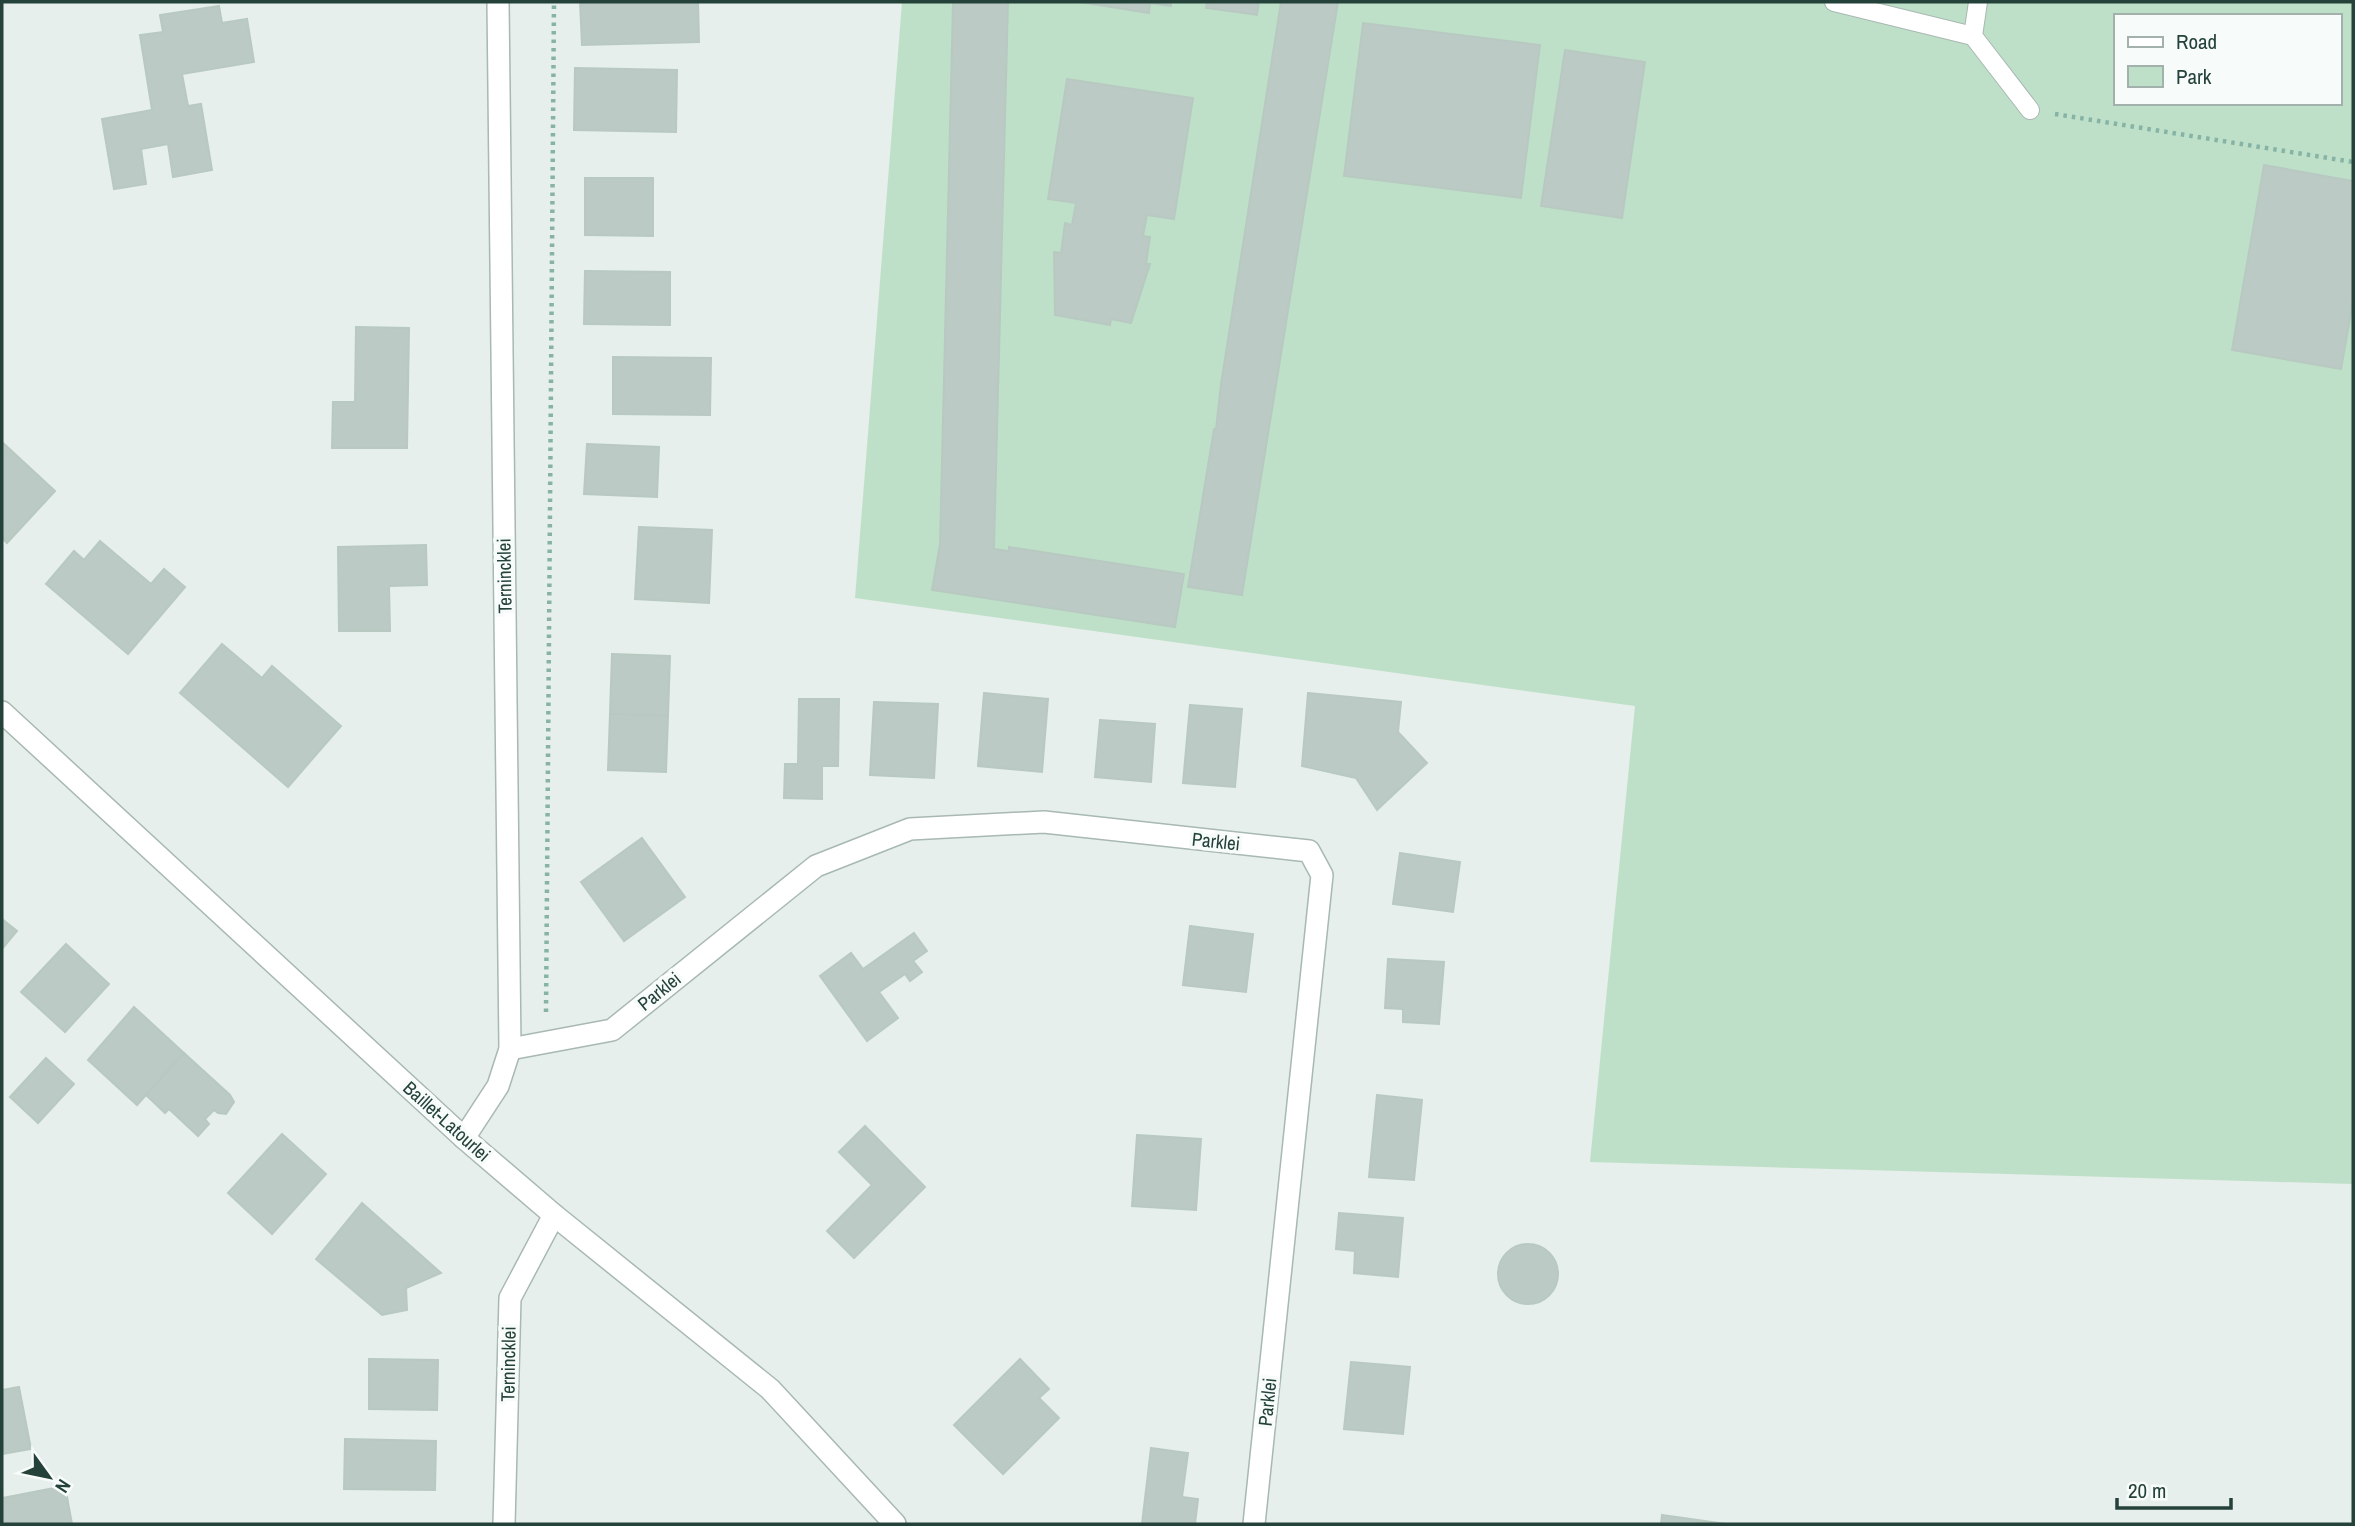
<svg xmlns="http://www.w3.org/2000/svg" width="2355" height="1526" font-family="'Archivo Narrow',sans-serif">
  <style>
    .green { fill: #bfe0c8; fill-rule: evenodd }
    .building { fill: #bbcac4; stroke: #b8c9c2; stroke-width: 2 }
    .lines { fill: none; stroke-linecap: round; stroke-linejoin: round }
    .service-casing { stroke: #a8b8b2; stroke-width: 20 }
    .minor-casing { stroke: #a8b8b2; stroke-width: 24 }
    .path { stroke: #86b3a5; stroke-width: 4.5; stroke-dasharray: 3.5 5; stroke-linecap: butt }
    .service { stroke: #fff; stroke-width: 18 }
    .minor { stroke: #fff; stroke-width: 21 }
    .labels { text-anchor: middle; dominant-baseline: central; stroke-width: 7; stroke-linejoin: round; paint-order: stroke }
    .street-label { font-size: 19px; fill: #24423a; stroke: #f7fbf9 }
  </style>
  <rect width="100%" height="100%" fill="#e6efeb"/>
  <path class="green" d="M902,2H953L955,6L940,544L932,590L1175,627L1184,574L1010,547L1009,551L994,549L1008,2H1281L1222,383L1216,429H1214L1189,586L1242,595L1338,2H2353V181L2264,166L2233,350L2341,369L2353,302V1184L1590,1162L1635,706L855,598ZM2115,16H2339V103H2115ZM1363,23L1540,45L1521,198L1344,176ZM1565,50L1645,62L1621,218L1541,206Z"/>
  <g class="building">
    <polygon points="580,2 698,2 699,42 582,45"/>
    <polygon points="953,2 1008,2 994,549 1009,551 1009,547 1184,574 1175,627 932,590 940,544"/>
    <polygon points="1080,2 1171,2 1171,6 1150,3 1149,13"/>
    <polygon points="1207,2 1259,2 1257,15 1206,8"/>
    <polygon points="1281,2 1338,2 1242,595 1188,587 1214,429 1216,429 1221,384"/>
    <polygon points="219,6 222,23 247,19 254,62 182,74 188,106 201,104 212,170 173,177 168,144 141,149 146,184 114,189 102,119 152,110 140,35 163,32 160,15"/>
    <polygon points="1363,23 1540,45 1521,198 1344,176"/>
    <polygon points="1565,50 1645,62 1622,218 1541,206"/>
    <polygon points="575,68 677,70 676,132 574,130"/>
    <polygon points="1067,79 1193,98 1174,219 1147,215 1143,236 1150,237 1146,264 1150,264 1131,323 1111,319 1110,325 1055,315 1054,252 1061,253 1065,223 1072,225 1076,203 1048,199"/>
    <polygon points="2264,165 2353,181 2353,302 2341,369 2232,350"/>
    <polygon points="585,178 653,178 653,236 585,235"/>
    <polygon points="585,271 670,272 670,325 584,324"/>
    <polygon points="356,327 409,328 407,448 332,448 333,402 355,402"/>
    <polygon points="613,357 711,358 710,415 613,414"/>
    <polygon points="2,442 55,491 7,543 2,538"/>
    <polygon points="587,444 659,447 657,497 584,494"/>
    <polygon points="639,527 712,530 709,603 635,599"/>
    <polygon points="100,541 151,584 164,569 185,587 128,654 46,584 74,551 84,560"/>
    <polygon points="426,545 427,585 389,586 390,631 339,631 338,547"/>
    <polygon points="222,644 262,678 272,666 341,726 288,787 180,693"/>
    <polygon points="612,654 670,656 668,716 610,714"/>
    <polygon points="984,693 1048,699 1042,772 978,766"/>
    <polygon points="1308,693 1401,702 1398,732 1427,763 1377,810 1356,778 1302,766"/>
    <polygon points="799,699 839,699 838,766 822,766 822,799 784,798 785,764 798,764"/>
    <polygon points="874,702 938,704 934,778 870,775"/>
    <polygon points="1190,705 1242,709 1235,787 1183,783"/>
    <polygon points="610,714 668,716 666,772 608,770"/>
    <polygon points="1100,720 1155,724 1151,782 1095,777"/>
    <polygon points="642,838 685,897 624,941 581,882"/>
    <polygon points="1400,853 1460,862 1453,912 1393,904"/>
    <polygon points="2,919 17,931 2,949"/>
    <polygon points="1190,926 1253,934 1246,992 1183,985"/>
    <polygon points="914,933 927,951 913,961 922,972 910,981 905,974 879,992 898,1018 867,1041 820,976 851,953 863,969"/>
    <polygon points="66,944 109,984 65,1032 21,992"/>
    <polygon points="1388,959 1444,962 1439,1024 1403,1022 1403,1009 1385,1008"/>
    <polygon points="134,1007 184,1053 137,1105 88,1060"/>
    <polygon points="184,1053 230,1095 234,1102 226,1114 218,1113 214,1110 205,1119 209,1124 198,1136 169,1109 165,1113 146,1095"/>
    <polygon points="46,1058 74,1084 38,1123 10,1097"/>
    <polygon points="1377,1095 1422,1100 1414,1180 1369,1177"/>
    <polygon points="865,1126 925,1187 854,1258 827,1231 872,1185 839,1152"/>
    <polygon points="282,1134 326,1174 272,1234 228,1193"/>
    <polygon points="1137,1135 1201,1139 1196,1210 1132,1206"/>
    <polygon points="362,1203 441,1273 406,1288 407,1310 382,1315 316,1259"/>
    <polygon points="1339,1213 1403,1218 1398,1277 1354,1273 1355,1251 1336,1249"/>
    <circle cx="1528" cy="1274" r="30"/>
    <polygon points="369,1359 438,1360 437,1410 369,1409"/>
    <polygon points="1020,1359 1049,1389 1039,1398 1059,1418 1003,1474 954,1425"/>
    <polygon points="1351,1362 1410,1367 1403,1434 1344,1429"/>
    <polygon points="19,1387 31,1449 2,1454 2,1390"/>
    <polygon points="345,1439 436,1441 435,1490 344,1489"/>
    <polygon points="1151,1448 1188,1453 1182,1497 1198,1499 1195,1524 1142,1524"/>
    <polygon points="65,1486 72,1524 2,1524 2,1498"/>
    <polygon points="1662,1515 1726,1524 1661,1524"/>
  </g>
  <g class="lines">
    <g class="service-casing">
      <g id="service">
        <polyline points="1834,2 1973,36"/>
        <polyline points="1978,2 1973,36 2030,110"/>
      </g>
    </g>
    <g class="minor-casing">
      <g id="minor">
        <polyline points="2,712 464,1138 554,1215 770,1389 895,1524"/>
        <polyline points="510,1049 612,1030 816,866 910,829 1044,822 1309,851 1322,875 1254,1524"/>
        <polyline points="464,1138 498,1086 510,1049 498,2"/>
        <polyline points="504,1524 510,1298 554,1215"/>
      </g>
    </g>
    <g class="path">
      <polyline points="2055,114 2353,162"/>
      <polyline points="546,1012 554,2"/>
    </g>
    <use href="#service" class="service"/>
    <use href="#minor" class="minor"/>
  </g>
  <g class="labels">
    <g class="street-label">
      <text transform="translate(504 576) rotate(-91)">Ternincklei</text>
      <text transform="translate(1216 841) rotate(6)">Parklei</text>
      <text transform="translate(659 991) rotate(-39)">Parklei</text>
      <text transform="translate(447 1121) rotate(42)">Baillet-Latourlei</text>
      <text transform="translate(508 1364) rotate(-89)">Ternincklei</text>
      <text transform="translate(1267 1402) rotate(-84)">Parklei</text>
    </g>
  </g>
  <rect width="2355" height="1526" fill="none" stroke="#24423a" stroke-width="7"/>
  <rect x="2114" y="14" width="228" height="91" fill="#f7fbf9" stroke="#a3b1ad" stroke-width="2"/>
  <rect x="2128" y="37" width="35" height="10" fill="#ffffff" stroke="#a3b1ad" stroke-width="2"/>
  <text x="2176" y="49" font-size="21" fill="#24423a">Road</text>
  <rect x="2128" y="66" width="35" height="21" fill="#bfe0c8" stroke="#a3b1ad" stroke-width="2"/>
  <text x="2176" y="84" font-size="21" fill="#24423a">Park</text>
  <g transform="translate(49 1477) rotate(123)" stroke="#f7fbf9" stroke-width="5" paint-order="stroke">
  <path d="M0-5L12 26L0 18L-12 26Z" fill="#24423a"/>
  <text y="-10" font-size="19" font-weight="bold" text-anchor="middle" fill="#24423a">N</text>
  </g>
  <path d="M2117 1498v10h114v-10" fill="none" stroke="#24423a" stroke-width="3.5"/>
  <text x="2128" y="1498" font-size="21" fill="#24423a" stroke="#f7fbf9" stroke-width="5" paint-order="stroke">20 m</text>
</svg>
